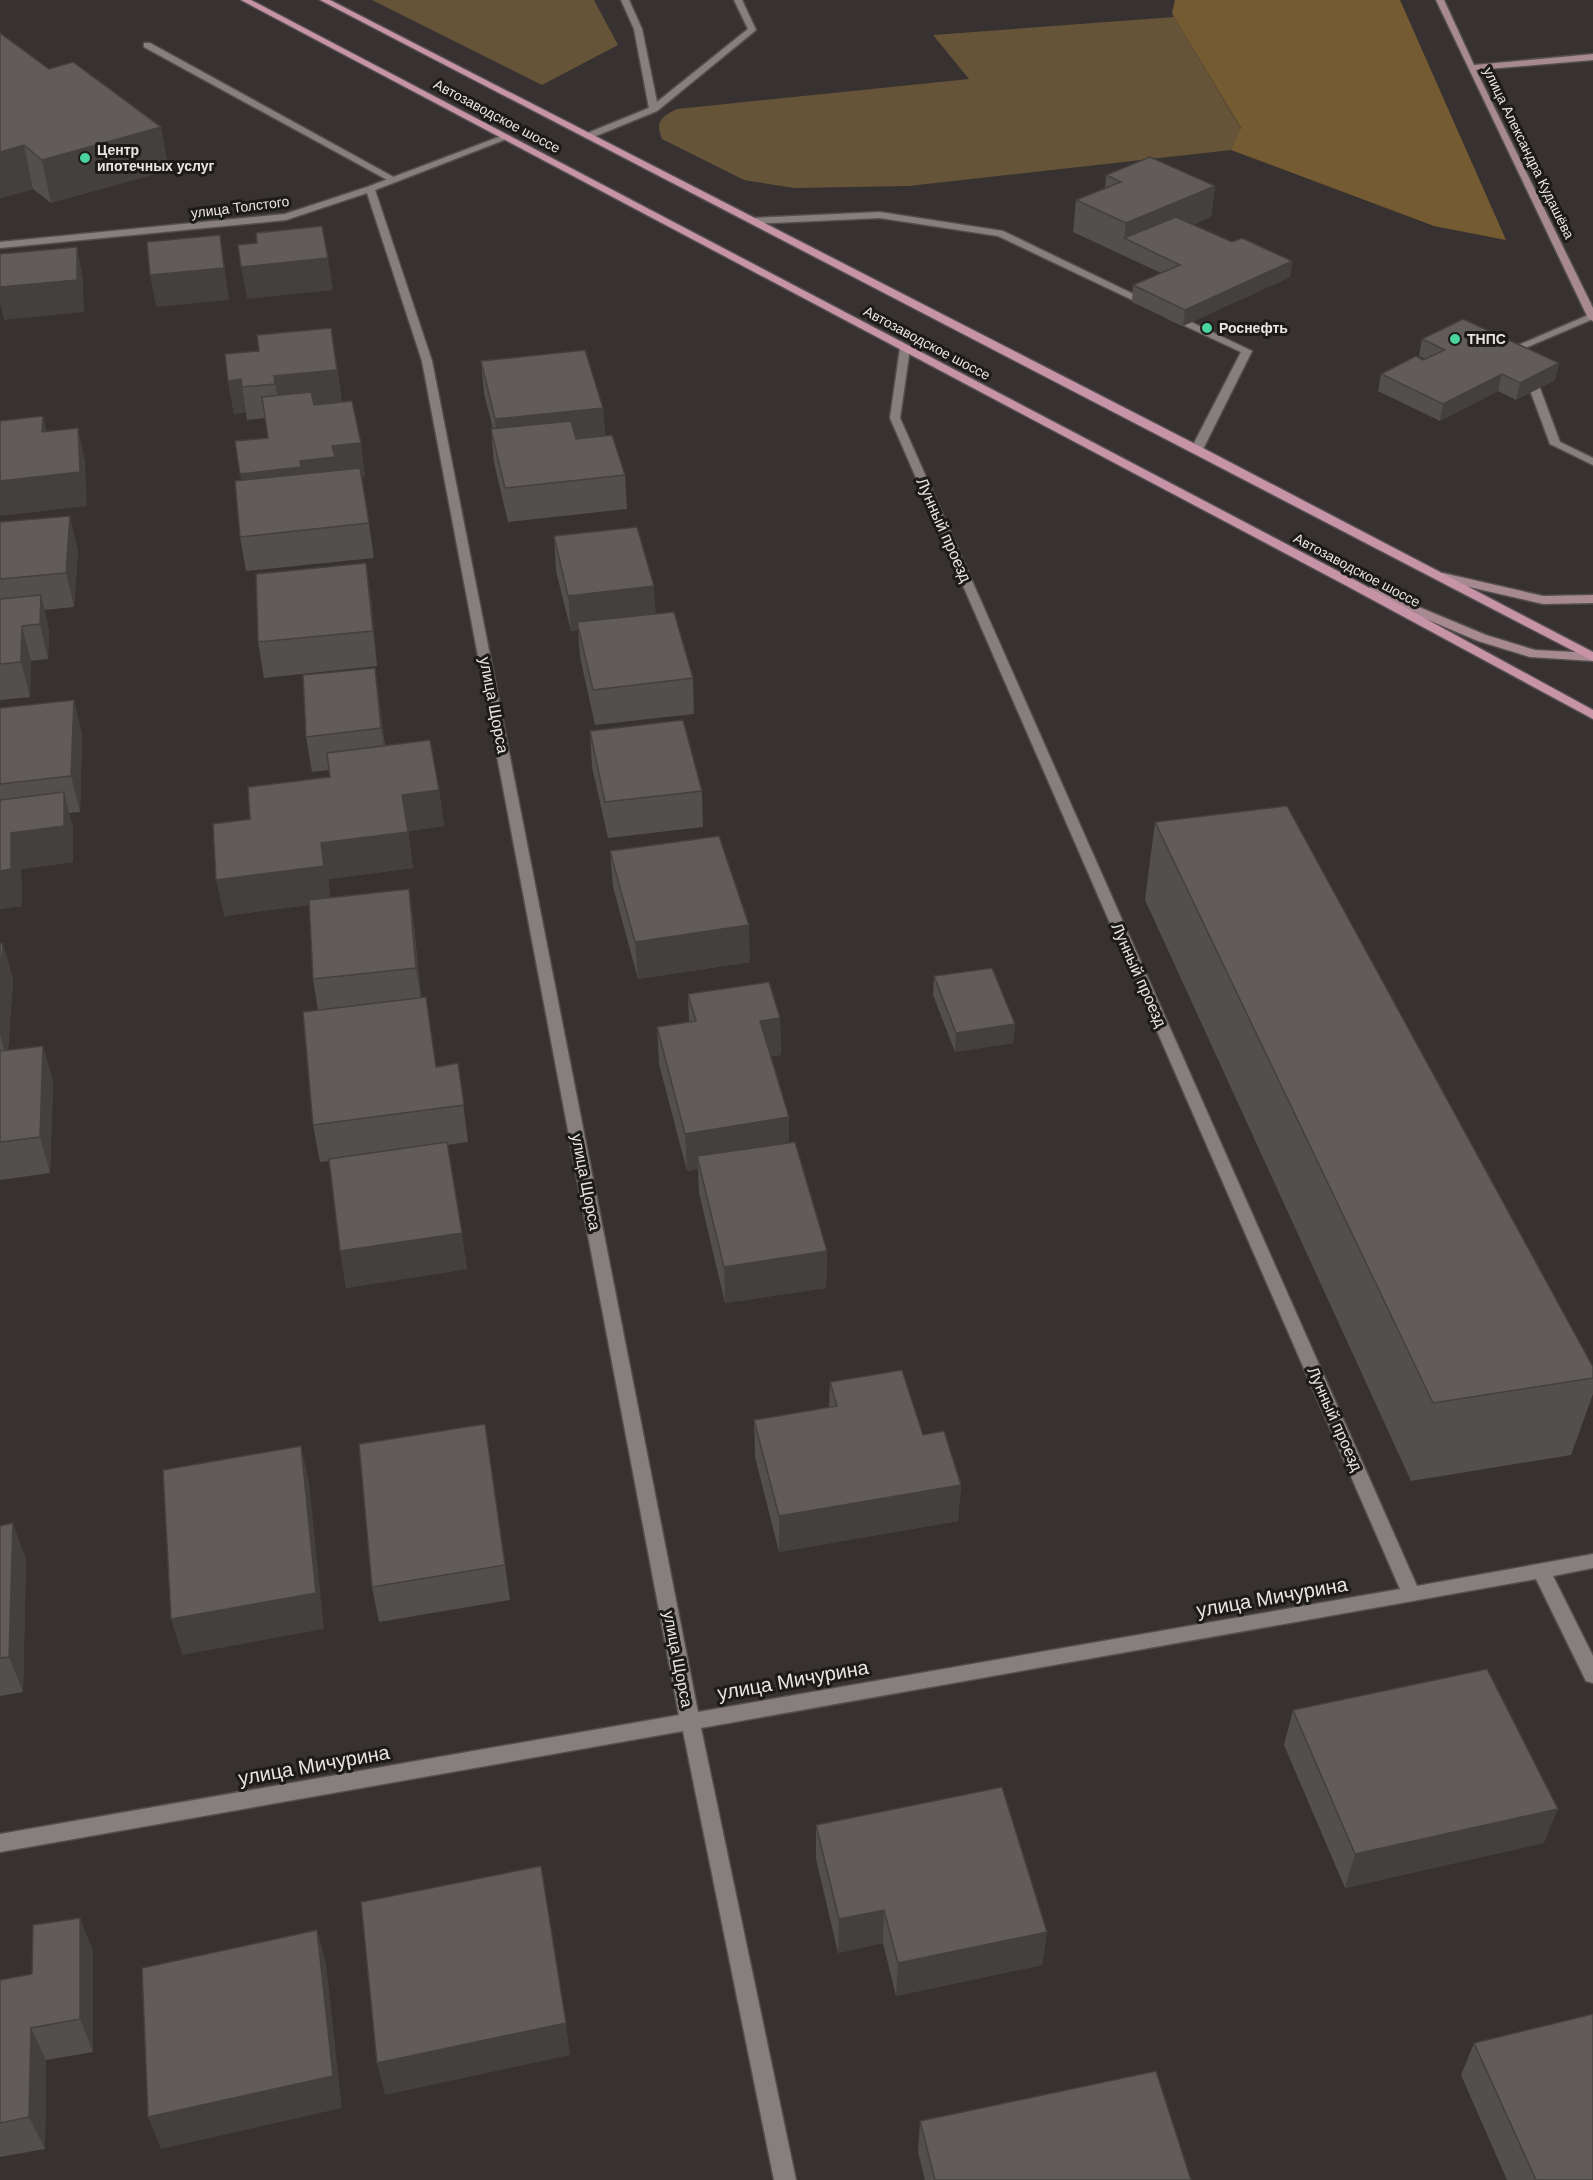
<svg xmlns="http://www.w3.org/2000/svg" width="1593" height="2180" font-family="Helvetica,sans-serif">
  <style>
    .green { fill: #665438 }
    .forest { fill: #745b31 }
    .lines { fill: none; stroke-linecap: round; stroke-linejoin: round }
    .service-casing { stroke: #544e4e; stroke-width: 3 }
    .minor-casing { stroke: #544e4e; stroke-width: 3 }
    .secondary-casing { stroke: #544e4e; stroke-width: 3 }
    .primary-casing { stroke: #544e4e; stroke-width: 3 }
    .service { fill: #867f7e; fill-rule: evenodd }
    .minor { fill: #867f7e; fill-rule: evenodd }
    .secondary { fill: #a78992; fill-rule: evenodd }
    .primary { fill: #c793a6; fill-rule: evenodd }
    .wall { fill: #534f4d }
    .shaded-wall { fill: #44403e }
    .building { fill: #615c59; stroke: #44403e; stroke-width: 1.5 }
    .poi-dot { fill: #49d49d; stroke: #1d1a1a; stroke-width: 2 }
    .labels { text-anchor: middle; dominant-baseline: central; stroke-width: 6; stroke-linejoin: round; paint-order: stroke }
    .far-street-label { font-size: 14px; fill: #e9e5e5; stroke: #1d1a1a }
    .far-poi-label { font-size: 14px; font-weight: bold; fill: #e9e5e5; stroke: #1d1a1a; text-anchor: start }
    .street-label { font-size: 16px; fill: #e9e5e5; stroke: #1d1a1a }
    .near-street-label { font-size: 20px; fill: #e9e5e5; stroke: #1d1a1a }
  </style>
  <rect width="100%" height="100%" fill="#373131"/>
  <g class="green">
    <polygon points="372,0 594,0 618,45 542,85"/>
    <path d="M1174,17L1241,129L1231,150L909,186L794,188L744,180L662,139C655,121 661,117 677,109L969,79L933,35Z"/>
  </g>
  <polygon class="forest" points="1175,0 1400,0 1506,240 1434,226 1231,150 1241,128 1174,17 1172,13"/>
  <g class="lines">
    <g class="service-casing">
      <g id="service">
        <polygon points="621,0 629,0 642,29 657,102 748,29 734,0 742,0 756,30 657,111 591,138 585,138 585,134 649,108 634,29"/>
        <polygon points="144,43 150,43 399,180 391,182 144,47"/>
        <polygon points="880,212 1003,231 1154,304 1145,306 998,236 880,218 753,224 748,221 753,218"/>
        <polygon points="1170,312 1252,351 1203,449 1197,452 1191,449 1241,352 1166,317 1166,313"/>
        <polygon points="1593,313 1593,319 1525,348 1560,442 1593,458 1593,465 1550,444 1514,347"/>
      </g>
    </g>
    <g class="minor-casing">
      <polygon id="minor" points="504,135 512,137 375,190 432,361 698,1712 1400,1589 890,418 900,348 905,345 910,348 900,418 1417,1586 1593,1554 1593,1568 1553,1576 1593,1656 1593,1683 1586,1681 1536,1579 701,1728 796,2180 774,2180 683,1731 0,1852 0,1834 679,1715 422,361 367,193 286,220 0,248 0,242 285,214 367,187"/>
    </g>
    <g class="secondary-casing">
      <g id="secondary">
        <polygon points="1436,0 1444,0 1474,65 1593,54 1593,60 1476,70 1593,308 1593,321 1588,318"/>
        <polygon points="1443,573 1543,596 1593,595 1593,603 1543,604 1439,580 1439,574"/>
        <polygon points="1371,587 1486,635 1535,650 1593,653 1593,661 1530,657 1478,641 1367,594 1365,591"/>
      </g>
    </g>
    <g class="primary-casing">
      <g id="primary">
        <polygon points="241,0 251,0 1353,579 1593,710 1593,719 1345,585"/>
        <polygon points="320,0 330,0 1201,447 1593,652 1593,661"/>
      </g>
    </g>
    <use href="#service" class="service"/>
    <use href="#minor" class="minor"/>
    <use href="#secondary" class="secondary"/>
    <use href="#primary" class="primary"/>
  </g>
  <g class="wall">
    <polygon points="0,33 169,170 51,203 33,189 0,198"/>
    <polygon points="1106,175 1215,186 1211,217 1193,225 1232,242 1292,261 1290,277 1183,326 1132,302 1133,285 1161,273 1073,232 1076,200 1105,188"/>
    <polygon points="331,328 342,402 365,476 362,477 374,558 246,571 240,537 241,480 268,438 265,418 247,420 246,412 234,414 228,381 259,351"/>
    <polygon points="1422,339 1559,363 1555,380 1516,400 1498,391 1440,421 1378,391 1381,374 1425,359 1419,356"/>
    <polygon points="481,361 603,408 605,436 625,475 627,509 508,522 494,463 491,429 493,429 484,394"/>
    <polygon points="0,522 78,550 74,607 44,610 49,630 48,659 31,661 30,697 0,700"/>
    <polygon points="554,536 656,614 693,678 694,714 595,725 580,657 578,630 571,631 556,571"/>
    <polygon points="371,598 377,666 264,678 258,642"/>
    <polygon points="375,668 385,746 439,790 444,826 408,831 413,868 328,879 330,898 409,889 414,926 421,997 436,1067 458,1063 468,1142 447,1145 467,1269 346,1288 329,1161 320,1162 313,1125 318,1011 313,979 309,905 224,916 330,777 329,770 312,772 306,737"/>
    <polygon points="74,700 82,736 80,812 69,813 73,828 73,862 21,869 22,906 0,909 0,708"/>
    <polygon points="590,731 702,791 703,827 608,838 592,767"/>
    <polygon points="1155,822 1593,1367 1593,1394 1571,1455 1411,1481 1145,900"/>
    <polygon points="610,851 750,962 638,979 613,887"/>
    <polygon points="0,944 3,944 13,980 8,1050 43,1046 53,1082 50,1173 0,1180"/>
    <polygon points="934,976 1015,1024 1013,1043 955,1052 933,995"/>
    <polygon points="688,994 780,1018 781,1055 771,1056 789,1117 789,1143 827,1251 826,1288 725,1303 699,1193 698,1169 687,1171 659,1064 657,1027 689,1022"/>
    <polygon points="830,1382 923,1435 961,1485 958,1521 779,1552 755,1457 754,1420 829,1407"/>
    <polygon points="485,1424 510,1600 379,1622 372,1587"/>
    <polygon points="0,1526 26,1559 23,1692 0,1696"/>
    <polygon points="1293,1710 1544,1843 1345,1888 1284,1745"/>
    <polygon points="816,1825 1047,1932 1042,1965 896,1996 883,1943 838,1953 816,1859"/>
    <polygon points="93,1951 93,2052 46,2060 45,2149 0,2157 0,1980 32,1974"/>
    <polygon points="1474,2043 1593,2180 1507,2180 1461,2075"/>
    <polygon points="920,2121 1191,2180 925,2180 918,2152"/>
  </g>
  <g class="shaded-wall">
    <polygon points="161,127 169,170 51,203 42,160"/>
    <polygon points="24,145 33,189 0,198 0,152"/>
    <polygon points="1215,186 1211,217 1142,247 1124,238 1126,223"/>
    <polygon points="220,235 229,300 156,307 150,275"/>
    <polygon points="77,247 83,279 84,312 4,320 0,303 0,287"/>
    <polygon points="328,258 333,290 247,299 241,267"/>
    <polygon points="1292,261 1290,277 1183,326 1185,310"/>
    <polygon points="1559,363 1555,380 1516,400 1520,383"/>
    <polygon points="337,370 342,403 281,417 274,376"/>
    <polygon points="1502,374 1498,391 1440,421 1443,404"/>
    <polygon points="241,379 246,412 234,414 228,381"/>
    <polygon points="603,408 605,441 498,453 495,419"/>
    <polygon points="43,416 51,450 42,432"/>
    <polygon points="78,428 85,461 87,506 0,516 0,481"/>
    <polygon points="361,443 365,476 338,479 246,508 240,474 332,446"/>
    <polygon points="70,516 78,550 74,607 66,573"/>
    <polygon points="366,563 371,598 377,666 373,631"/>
    <polygon points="654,586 656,621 577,622 578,630 571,631 568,596"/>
    <polygon points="41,595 49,630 48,659 40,624"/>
    <polygon points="22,626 31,661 30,697 21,662"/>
    <polygon points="375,668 380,704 386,764 381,728"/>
    <polygon points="74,700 82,736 80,812 71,776"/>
    <polygon points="439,790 444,826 407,831 402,795"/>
    <polygon points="64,792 73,828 73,862 21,869 22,906 0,909 0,871 11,833"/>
    <polygon points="408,832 413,868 328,879 331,902 224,916 216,880 321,843"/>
    <polygon points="409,889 414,926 421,1004 416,968"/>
    <polygon points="749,925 750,962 638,979 635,942"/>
    <polygon points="3,944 13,980 7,1059 0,1035 0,977"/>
    <polygon points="780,1018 781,1055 760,1058 760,1021"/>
    <polygon points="1015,1024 1013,1043 955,1052 956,1033"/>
    <polygon points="43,1046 53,1082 50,1173 40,1137"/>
    <polygon points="789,1117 789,1154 697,1156 698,1169 687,1171 685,1134"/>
    <polygon points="462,1233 467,1269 346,1288 340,1251"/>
    <polygon points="827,1251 826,1288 725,1303 724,1267"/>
    <polygon points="301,1446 309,1482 324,1629 182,1655 171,1619"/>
    <polygon points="961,1485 958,1521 779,1552 779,1516"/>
    <polygon points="13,1523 26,1559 23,1692 9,1657"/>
    <polygon points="1558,1809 1544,1843 1345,1888 1355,1854"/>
    <polygon points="884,1910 883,1943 838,1953 839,1919"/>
    <polygon points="80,1918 93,1951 93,2052 80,2019"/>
    <polygon points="317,1930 326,1963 342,2108 161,2149 148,2117"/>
    <polygon points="1047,1932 1042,1965 896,1996 898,1963"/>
    <polygon points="566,2023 570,2055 385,2095 377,2063"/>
    <polygon points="31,2028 46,2060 45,2149 29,2117"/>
  </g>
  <g class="building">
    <polygon points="0,33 49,69 73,62 161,127 42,160 24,145 0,152"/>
    <polygon points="1150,157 1215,186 1126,223 1076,200 1121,182 1106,175"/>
    <polygon points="1176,217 1232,242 1242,238 1292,261 1185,310 1133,285 1180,265 1124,238"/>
    <polygon points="322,226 328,258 241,267 238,245 257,243 256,233"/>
    <polygon points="220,235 224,268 150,275 147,242"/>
    <polygon points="77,247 77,280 0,287 0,254"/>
    <polygon points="1463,319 1559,363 1520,383 1502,374 1443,404 1381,374 1416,356 1423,360 1445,350 1422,339"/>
    <polygon points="331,328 337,370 274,376 275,384 242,387 241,379 228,381 225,354 259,351 257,335"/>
    <polygon points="585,350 603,408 495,419 481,361"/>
    <polygon points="311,392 314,405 352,401 361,443 332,446 335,457 300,461 301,467 240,474 235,441 268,438 262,397"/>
    <polygon points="43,416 42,432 78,428 80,472 0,481 0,421"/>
    <polygon points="571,421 576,439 612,435 625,475 505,488 491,429"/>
    <polygon points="360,468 369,523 240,537 235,481"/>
    <polygon points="70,516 66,573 0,579 0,522"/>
    <polygon points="637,527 654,586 568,596 554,536"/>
    <polygon points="366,563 373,631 258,642 256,574"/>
    <polygon points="41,595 40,624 22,626 21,662 0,664 0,599"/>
    <polygon points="674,612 693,678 593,690 577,622"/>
    <polygon points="375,668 381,728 306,737 303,675"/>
    <polygon points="74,700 71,776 0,784 0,708"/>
    <polygon points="683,720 702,791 605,802 590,731"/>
    <polygon points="430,740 439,790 402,795 408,832 321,843 324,866 216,880 213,824 250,819 248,787 330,777 327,753"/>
    <polygon points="64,792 64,826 11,833 11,869 0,871 0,800"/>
    <polygon points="1287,806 1593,1367 1593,1378 1433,1403 1155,822"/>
    <polygon points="719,836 749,925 635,942 610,851"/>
    <polygon points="409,889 416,968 313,979 309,900"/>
    <polygon points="0,944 3,944 0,977"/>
    <polygon points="992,968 1015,1024 956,1033 934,976"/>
    <polygon points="769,982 780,1018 760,1021 789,1117 685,1134 657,1027 696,1021 688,994"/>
    <polygon points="426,997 436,1067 458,1063 464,1105 313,1125 303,1012"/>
    <polygon points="43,1046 40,1137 0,1142 0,1051"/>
    <polygon points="447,1142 462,1233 340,1251 329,1159"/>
    <polygon points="795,1142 827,1251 724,1267 697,1156"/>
    <polygon points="902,1370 923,1435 944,1431 961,1485 779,1516 754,1420 837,1406 830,1382"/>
    <polygon points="485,1424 505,1565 372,1587 359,1444"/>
    <polygon points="301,1446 316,1593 171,1619 163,1470"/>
    <polygon points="13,1523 9,1657 0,1658 0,1526"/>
    <polygon points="1487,1669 1558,1809 1355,1854 1293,1710"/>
    <polygon points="1002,1787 1047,1932 898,1963 884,1910 839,1919 816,1825"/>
    <polygon points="541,1866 566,2023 377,2063 361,1902"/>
    <polygon points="80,1918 80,2019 31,2028 29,2117 0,2123 0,1980 32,1974 33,1925"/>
    <polygon points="317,1930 333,2076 148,2117 142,1968"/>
    <polygon points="1593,2014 1593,2180 1536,2180 1474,2043"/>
    <polygon points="1156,2071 1191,2180 935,2180 920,2121"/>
  </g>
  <g class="poi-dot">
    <circle cx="85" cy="158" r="6"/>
    <circle cx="1207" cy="328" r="6"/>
    <circle cx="1455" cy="339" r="6"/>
  </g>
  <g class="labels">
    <g class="far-street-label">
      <text transform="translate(497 116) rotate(28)">Автозаводское шоссе</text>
      <text transform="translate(1529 153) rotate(64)">улица Александра Кудашёва</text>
      <text transform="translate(240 207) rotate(-7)">улица Толстого</text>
      <text transform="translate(927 343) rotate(28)">Автозаводское шоссе</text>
      <text transform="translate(1357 570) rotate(28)">Автозаводское шоссе</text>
    </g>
    <g class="far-poi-label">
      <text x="97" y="150">Центр<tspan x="97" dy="16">ипотечных услуг</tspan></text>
      <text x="1219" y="328">Роснефть</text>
      <text x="1467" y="339">ТНПС</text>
    </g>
    <g class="street-label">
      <text transform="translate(944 530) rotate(66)">Лунный проезд</text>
      <text transform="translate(494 705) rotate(79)">улица Щорса</text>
      <text transform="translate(1139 975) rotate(66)">Лунный проезд</text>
      <text transform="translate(586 1182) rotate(79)">улица Щорса</text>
      <text transform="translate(1335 1419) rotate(66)">Лунный проезд</text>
      <text transform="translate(678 1659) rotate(79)">улица Щорса</text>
    </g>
    <g class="near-street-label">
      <text transform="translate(1272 1597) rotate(-10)">улица Мичурина</text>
      <text transform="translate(793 1680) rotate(-10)">улица Мичурина</text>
      <text transform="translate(314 1765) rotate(-10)">улица Мичурина</text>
    </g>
  </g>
</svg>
